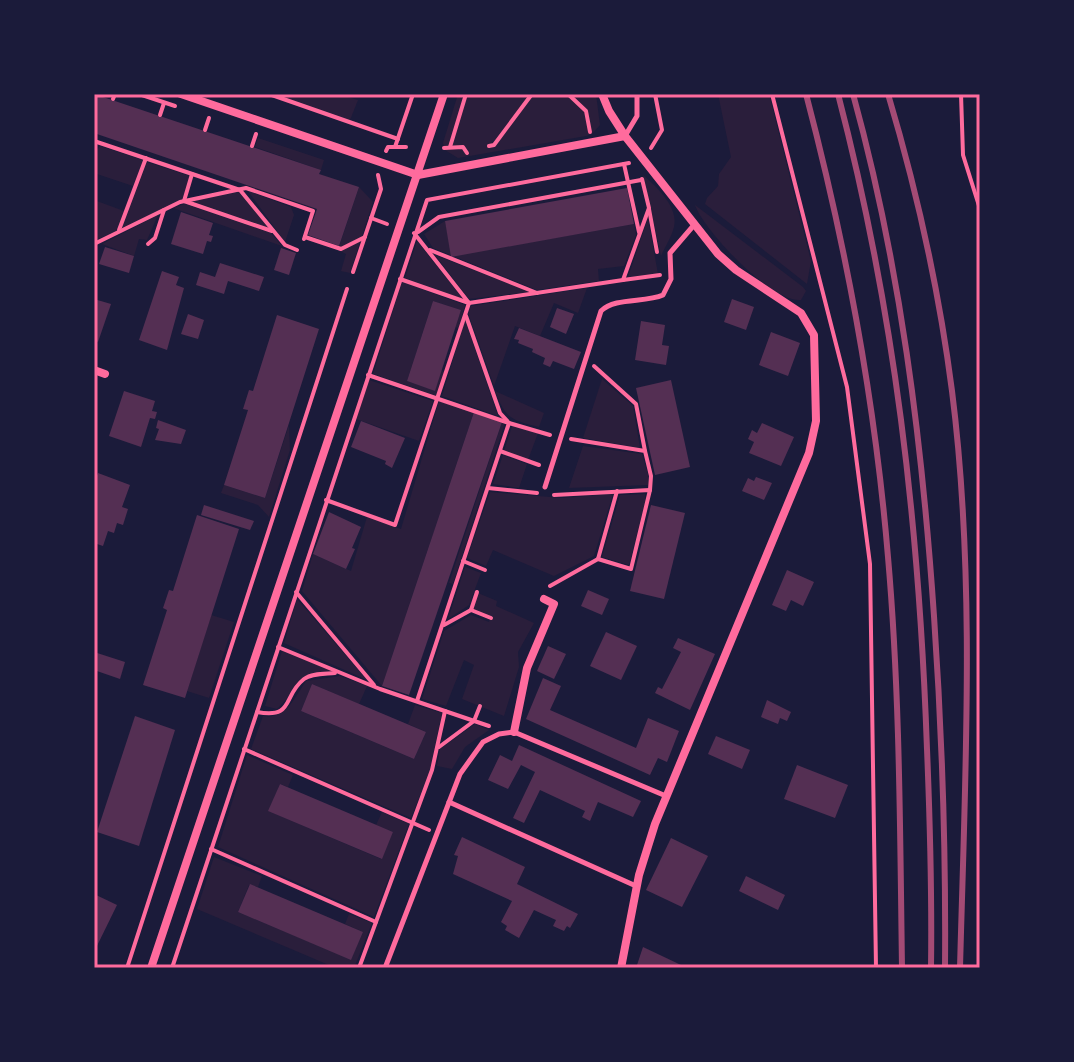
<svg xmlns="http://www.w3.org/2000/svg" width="1074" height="1062" font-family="'DejaVu Sans',sans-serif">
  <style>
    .green { fill: #2a1e3b }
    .building { fill: #542f53 }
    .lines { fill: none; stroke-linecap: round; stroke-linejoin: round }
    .path { stroke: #ff6b9d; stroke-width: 4 }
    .service { stroke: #ff6b9d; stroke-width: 5 }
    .minor { stroke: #ff6b9d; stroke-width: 8 }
    .rail { stroke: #a44b75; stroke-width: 6 }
    .neatline { fill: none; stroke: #ff6b9d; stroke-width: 3 }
  </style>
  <rect width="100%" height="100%" fill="#1b1b3a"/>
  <g class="green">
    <polygon points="276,94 338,94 358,100 350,120"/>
    <polygon points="458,94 596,94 600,125 592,134 586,136 458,158 445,150 443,143"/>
    <polygon points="718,94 769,94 811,261 807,284 705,204 707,198 718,186 719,174 731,157"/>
    <polygon points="258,138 324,160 321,170 255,147"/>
    <polygon points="100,146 143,160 133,186 94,173 94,153"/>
    <polygon points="147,162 190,176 182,200 122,228"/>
    <path d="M643,175C657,187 679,208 674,227C671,238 665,247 661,256Z"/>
    <polygon points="359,187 373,202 350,273 341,271 346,254 338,250"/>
    <polygon points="248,191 291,207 294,215 285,242"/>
    <polygon points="239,192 269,228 192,201"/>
    <polygon points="94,200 124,211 116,231 94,241"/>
    <polygon points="185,204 271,233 282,246 173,208"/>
    <path d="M695,205L803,287L806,291L801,300C772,303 704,231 695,205Z"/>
    <polygon points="158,215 147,240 139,239 134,256 102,244"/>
    <polygon points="648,218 658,274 628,277"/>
    <polygon points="445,221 452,256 634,224 636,235 624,266 598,269 599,281 537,290 433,248 424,234"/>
    <polygon points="417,241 463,299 405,278"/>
    <polygon points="435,255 530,292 469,299"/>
    <polygon points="402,282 465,305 459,328 455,327 461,310 433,301 407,381 434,390 441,370 445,372 437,396 373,374"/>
    <polygon points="587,288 578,313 554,303 540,336 515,326 494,386 468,313 471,306"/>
    <polygon points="465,320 498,416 442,396"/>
    <polygon points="602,379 633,406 640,448 583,438"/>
    <polygon points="369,380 433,401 419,441 356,419"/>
    <path d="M495,391L544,413L539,427C511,420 506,419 495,391Z"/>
    <polygon points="439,401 474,412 382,686 302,591 313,554 351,571 367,517 401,529"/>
    <polygon points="502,422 505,423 453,584 449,583"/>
    <polygon points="289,425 290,450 269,517 258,505 221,493 224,485 265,498"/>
    <polygon points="512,426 538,433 528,460 504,451"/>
    <polygon points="583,446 642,454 648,474 648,485 569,488"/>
    <polygon points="503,455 527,464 519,488 493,484"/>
    <polygon points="490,492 562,498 613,494 594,556 554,576 493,550 486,566 467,558"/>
    <polygon points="645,494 645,503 629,565 602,557 620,495"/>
    <polygon points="465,567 481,573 469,605 448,619"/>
    <polygon points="478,593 497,601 496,606 534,623 518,652 519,667 504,716 462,699 474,665 464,660 446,706 422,699 444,631 471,615 489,622 491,616 473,609"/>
    <polygon points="297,599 367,680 284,643"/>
    <polygon points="211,615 234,622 209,698 187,691"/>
    <path d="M282,651L332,671C286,676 304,684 277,709L265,706Z"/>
    <path d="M340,676L367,686L359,704L312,684L301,711L414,759L426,732L408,724L415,705L442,713L430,770L411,818L251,749L263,716C286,720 295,697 306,681Z"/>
    <polygon points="475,724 489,730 465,747 452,769 437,766 440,749"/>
    <polygon points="247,755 293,775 288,787 280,784 269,811 381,859 393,832 376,825 382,812 409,824 374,917 218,847"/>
    <polygon points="214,857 262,876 258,887 249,885 238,912 351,959 363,932 345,924 349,914 372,923 354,968 336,968 197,909"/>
  </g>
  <g class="building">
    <polygon points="94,94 321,170 319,174 359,187 339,246 308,235 317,209 94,133"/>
    <polygon points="627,188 634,224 451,257 445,221"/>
    <polygon points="181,212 213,223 209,235 213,236 211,242 207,241 203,254 171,244"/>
    <polygon points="105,247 134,256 129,273 99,264"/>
    <polygon points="281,248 296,253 289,275 274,270"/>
    <polygon points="220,263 264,277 259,291 228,281 224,294 196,285 200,272 215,277"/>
    <polygon points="162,271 179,277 176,285 184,288 167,350 139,340"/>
    <polygon points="94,299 111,304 98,342 94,340"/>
    <polygon points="732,299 754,307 746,330 724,322"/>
    <polygon points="433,301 461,310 435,391 407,381"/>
    <polygon points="557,308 574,314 566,334 550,327"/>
    <polygon points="188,314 204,320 198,339 181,334"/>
    <polygon points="277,315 319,329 265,498 224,485 248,410 243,409 249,390 253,391"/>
    <polygon points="641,321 665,325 662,345 669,346 666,365 635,360"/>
    <polygon points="519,328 581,352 574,369 553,361 550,367 543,364 545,358 532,352 533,349 518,343 519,340 514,339"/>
    <polygon points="771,332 800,343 788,376 759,365"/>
    <polygon points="671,380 690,467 655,475 636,388"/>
    <polygon points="124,391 155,401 152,411 157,412 155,419 150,418 141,447 109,436"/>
    <polygon points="474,412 502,422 409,695 382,686"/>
    <polygon points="158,420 186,430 181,444 155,440 159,429 156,428"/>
    <polygon points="361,421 405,438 392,468 385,464 386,461 351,447"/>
    <polygon points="762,423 794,437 781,466 749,453 754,442 748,439 752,430 757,433"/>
    <polygon points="98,473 130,485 122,507 128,509 123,525 117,523 114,533 108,531 103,546 94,543 94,484"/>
    <polygon points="756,477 772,483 764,500 742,491 748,478 754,481"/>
    <polygon points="204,505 254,521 250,530 201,515"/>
    <polygon points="651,505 685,513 664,599 630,591"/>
    <polygon points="329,512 361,527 352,548 355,549 346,569 313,554"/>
    <polygon points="197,515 239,529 185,698 143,685 167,610 163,608 169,590 173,591"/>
    <polygon points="787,570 814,582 803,606 791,600 786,611 772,605"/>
    <polygon points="588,590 609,599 602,615 581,606"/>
    <polygon points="606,632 637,646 621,680 590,666"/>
    <polygon points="678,638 715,654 690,710 655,693 658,687 662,689 681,652 673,648"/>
    <polygon points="548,646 566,654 554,679 537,671"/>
    <polygon points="94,652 125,662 120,679 94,670"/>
    <polygon points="543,678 561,686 550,710 636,748 648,718 679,731 667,762 658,758 650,775 526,719"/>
    <polygon points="312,684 426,732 414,759 301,711"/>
    <polygon points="767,700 791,712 787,721 780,718 778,724 761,717"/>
    <polygon points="135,716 175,730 139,846 97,832"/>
    <polygon points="716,736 750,750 742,769 708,754"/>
    <polygon points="519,745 641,801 633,817 598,802 590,821 582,817 585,811 540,790 524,823 513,818 535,772 521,765 508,789 488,780 500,755 512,761"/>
    <polygon points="797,765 848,785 835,818 784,799"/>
    <polygon points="280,784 393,832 382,859 268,811"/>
    <polygon points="462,837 525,867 517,884 578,914 570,928 567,926 564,931 553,926 556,920 534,910 519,938 505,930 507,926 501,922 512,901 453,874 458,856 454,855"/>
    <polygon points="671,838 708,856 682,907 646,890"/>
    <polygon points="746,876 785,895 778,910 739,891"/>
    <polygon points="250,884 363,932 351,960 238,912"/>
    <polygon points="94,894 117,905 94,952"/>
    <polygon points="643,947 681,965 680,968 636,968"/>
  </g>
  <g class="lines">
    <g class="path">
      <polyline points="139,94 175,106"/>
      <polyline points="269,94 398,139"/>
      <polyline points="568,94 586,111 590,132"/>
      <polyline points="772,94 847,387 870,564 876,968"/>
      <polyline points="961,94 963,155 980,209"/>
      <polyline points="113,99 115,94"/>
      <polyline points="160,115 164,103"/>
      <polyline points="205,130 209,118"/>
      <polyline points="94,141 240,190 285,245 297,250"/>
      <polyline points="252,146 256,134"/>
      <polyline points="489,146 494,145 532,94"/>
      <polyline points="395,147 413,94"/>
      <polyline points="450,147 466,94"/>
      <polyline points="444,148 463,147 467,153"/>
      <polyline points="651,148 662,130 655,94"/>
      <polyline points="386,151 388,147 406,147"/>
      <polyline points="624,164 639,232"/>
      <polyline points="192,174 184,201 272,231"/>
      <polyline points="649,209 657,252"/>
      <polyline points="371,218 387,224"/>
      <polyline points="119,230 146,158"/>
      <polyline points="418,232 439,217 641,180"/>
      <polyline points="414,233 469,303 623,280 649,208 642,179"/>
      <polyline points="305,237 341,249 365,237"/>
      <polyline points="94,244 180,202 246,188 313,211 304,239"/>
      <polyline points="148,244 155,238 164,210"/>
      <polyline points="430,250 537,293"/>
      <polyline points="353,272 381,189 378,175"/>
      <polyline points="623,280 660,275"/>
      <polyline points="466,316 500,413 509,423 550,435"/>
      <polyline points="594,366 636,404 645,451"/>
      <polyline points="368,375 509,423 417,701"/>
      <polyline points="571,439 645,451 651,476 650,490"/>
      <polyline points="500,451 539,465"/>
      <polyline points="488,488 537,493"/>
      <polyline points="554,495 650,490 631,569 598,559"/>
      <polyline points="326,500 395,525 469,303 400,279"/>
      <polyline points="463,561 485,570"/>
      <polyline points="550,586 598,559 617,491"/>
      <polyline points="296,592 374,685"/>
      <polyline points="471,610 477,592"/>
      <polyline points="444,625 471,610 491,618"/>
      <polyline points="278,647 380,689 489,726"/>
      <path d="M257,712C295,719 282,696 304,679C312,673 325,674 335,673"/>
      <polyline points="439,747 474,721 480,706"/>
      <polyline points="244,749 429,830"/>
      <polyline points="211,849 376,922"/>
      <polyline points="127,968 347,289"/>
      <polyline points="172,968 427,200 629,163"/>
      <polyline points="359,968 432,770 445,711"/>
    </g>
    <g class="service">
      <polyline points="625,136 637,116 637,94"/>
      <path d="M545,487L601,311C615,297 645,303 663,295L671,279L670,253L694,225"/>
      <polyline points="449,802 636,886"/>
      <polyline points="385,968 460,774 483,742 499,734 514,732 666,796"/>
    </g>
    <g class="minor">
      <polyline points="181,94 418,175"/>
      <polyline points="602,94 609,111 625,136 718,254 736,270 801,313 814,335 816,421 809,453 655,824 639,875 621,968"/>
      <polyline points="418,175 625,136"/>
      <polyline points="94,370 105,374"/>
      <polyline points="514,732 527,668 554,604 544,599"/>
      <polyline points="151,968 444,94"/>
    </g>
    <g class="rail">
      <path d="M806,94C846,246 875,401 888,557C900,694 900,831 902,968"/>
      <path d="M838,94C895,313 919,523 927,749C930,822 932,895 931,968"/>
      <path d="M853,94C900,264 922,440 934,616C942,733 946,851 945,968"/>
      <path d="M888,94C917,191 939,290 952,391C976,580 965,778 960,968"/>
    </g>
  </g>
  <rect width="1074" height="1062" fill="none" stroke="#1b1b3a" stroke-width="192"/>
  <rect x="96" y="96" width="882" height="870" class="neatline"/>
</svg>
